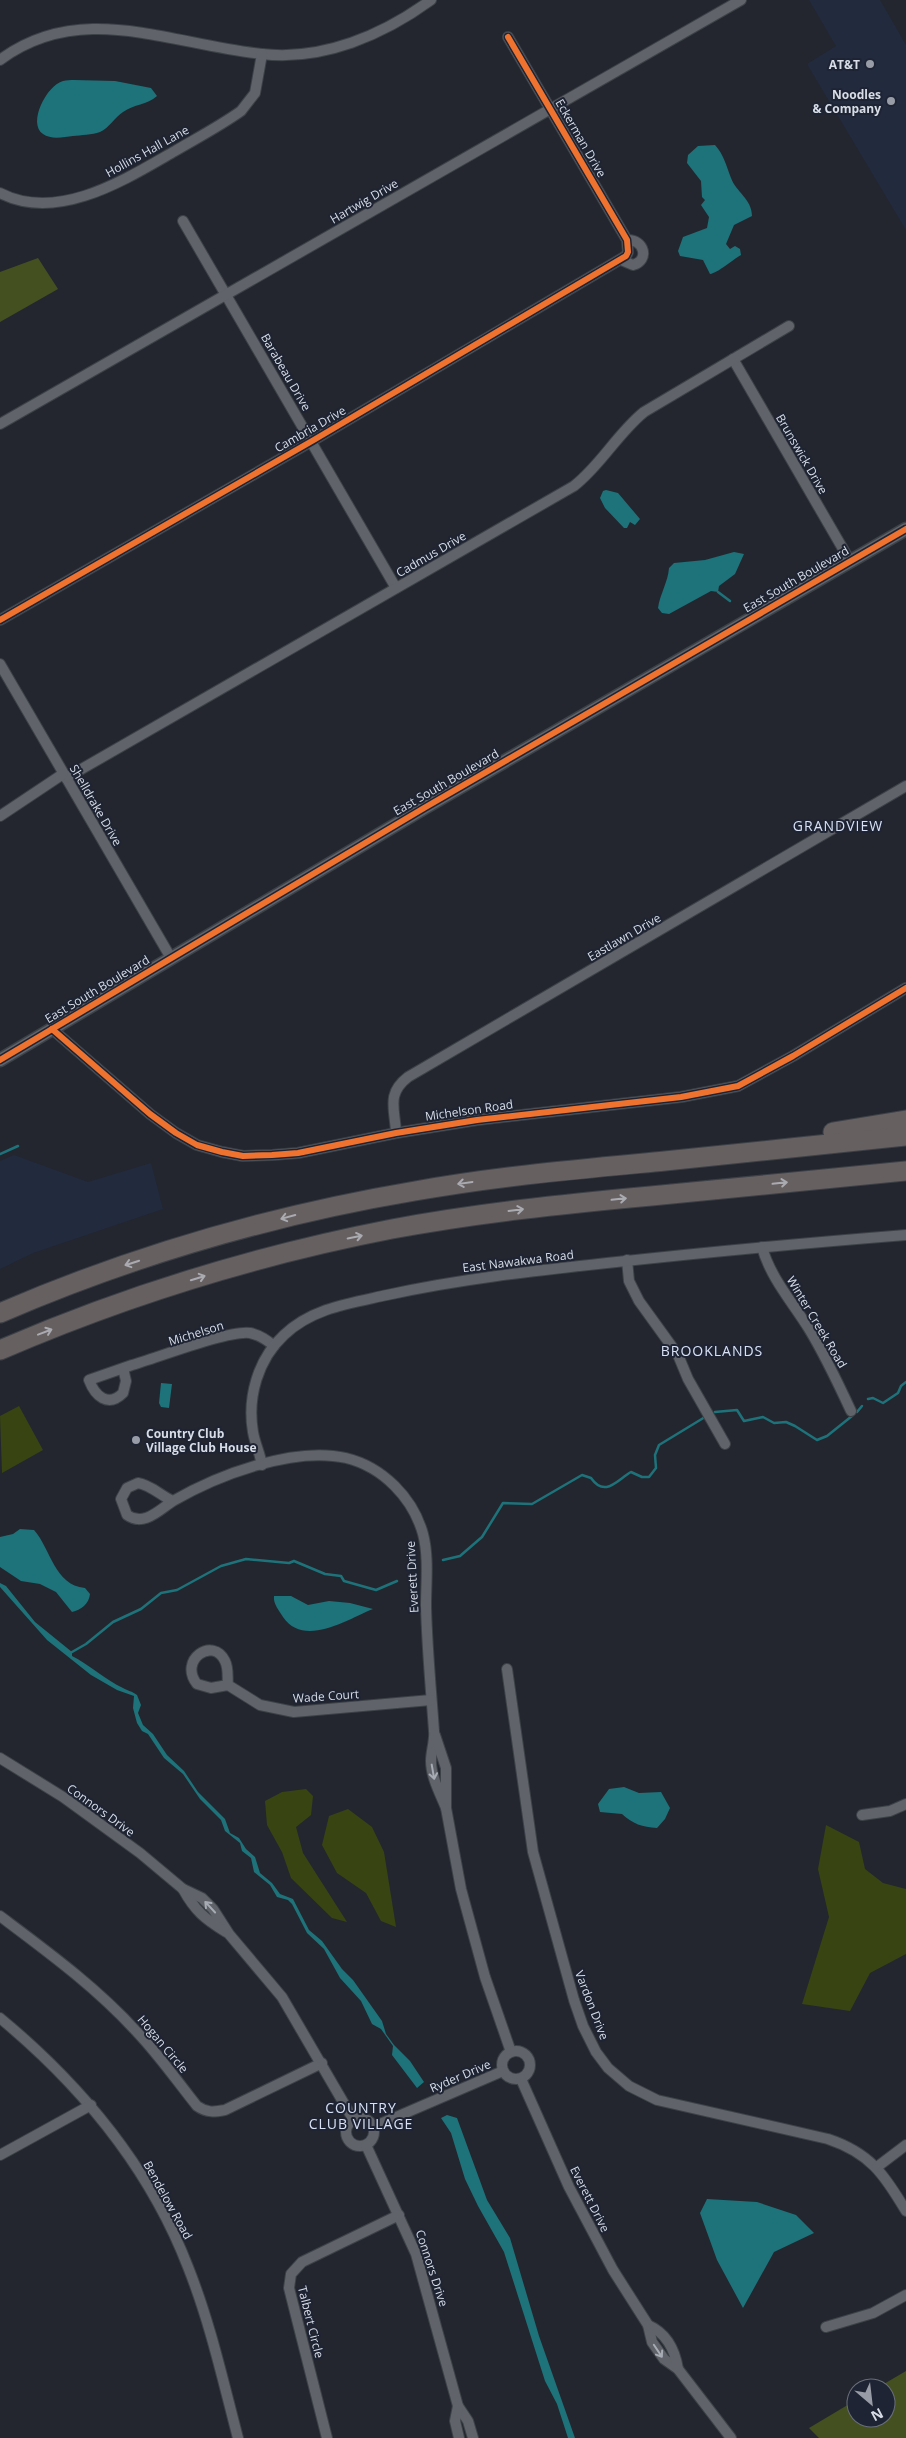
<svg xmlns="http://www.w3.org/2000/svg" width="906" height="2438" font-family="'Open Sans',sans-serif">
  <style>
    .built { fill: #222a3e }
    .green { fill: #394413 }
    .forest { fill: #455020 }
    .water { fill: #1e727a }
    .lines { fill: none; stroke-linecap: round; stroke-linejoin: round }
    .stream { stroke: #1e727a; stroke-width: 2.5 }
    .minor-casing { stroke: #3d4148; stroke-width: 12 }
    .tertiary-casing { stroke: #3d4148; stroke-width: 15 }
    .motorway-casing { stroke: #3d4148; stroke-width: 21 }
    .minor { stroke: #60636a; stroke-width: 10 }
    .tertiary { stroke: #60636a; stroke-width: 12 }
    .motorway { stroke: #676061; stroke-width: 19 }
    .cycleway-casing { stroke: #1e2433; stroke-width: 9 }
    .cycleway { stroke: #ef722f; stroke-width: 6 }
    .oneway { stroke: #aaaab1 }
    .oneway2 { stroke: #a7acb4 }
    .poi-dot { fill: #989ca6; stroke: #1e2433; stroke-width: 2 }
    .labels { text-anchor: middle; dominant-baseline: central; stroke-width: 4; stroke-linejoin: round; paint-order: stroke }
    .poi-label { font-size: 12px; font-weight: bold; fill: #d7dce6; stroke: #1e2433; text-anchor: end }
    .street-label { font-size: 12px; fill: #d7dce6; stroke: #1e2433 }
    .neighbourhood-label { font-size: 14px; letter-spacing: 1px; fill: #d8e1f5; stroke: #1e2433 }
  </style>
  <rect width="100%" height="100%" fill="#23262e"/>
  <g class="built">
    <polygon points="809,0 880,0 906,45 906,230 807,64 836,46"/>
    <polygon points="14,1155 88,1182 151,1163 163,1209 33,1253 0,1269 0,1161"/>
  </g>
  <g class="green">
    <polygon points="19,1406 43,1450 2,1473 0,1416"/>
    <polygon points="306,1789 313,1796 311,1815 296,1827 303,1853 347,1922 332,1918 291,1878 282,1852 267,1825 265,1801 282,1792"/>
    <polygon points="348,1809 372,1827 384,1852 396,1927 381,1921 366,1893 337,1873 322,1845 329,1816"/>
    <polygon points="826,1825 859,1842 865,1869 883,1883 906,1889 906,1954 870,1973 850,2011 802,2004 829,1917 818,1869"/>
  </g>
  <g class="forest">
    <polygon points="38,258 58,289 0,322 0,272"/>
    <polygon points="906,2371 906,2438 819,2438 809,2428 856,2400 856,2418 886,2418 886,2388 877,2388"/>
  </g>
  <g class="water">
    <path d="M74,80L115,81L151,88L157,96C147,105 134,104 123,112C115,117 109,128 100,132C92,135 81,135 73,136C64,137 51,140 43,134C27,123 47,85 63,81C66,80 71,80 74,80Z"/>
    <path d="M715,145C724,155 726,165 731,178C736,192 752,199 752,216L734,225L726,244L730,249L735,246L740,249L741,255C732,260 718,273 710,274L703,260L680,256L678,251L683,237L707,228L709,217L701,205L705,200L702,197L701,181L687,163L688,155L698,146Z"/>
    <polygon points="606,490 618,493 640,519 635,525 630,522 627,528 624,528 605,508 600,498 603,491"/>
    <path d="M734,552L744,554L735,574L719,586L718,592L711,591L669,614L662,613L658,608C660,594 668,582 669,568L674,563L705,560Z"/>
    <polygon points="161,1383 172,1384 169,1408 161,1407 159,1403"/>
    <path d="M20,1529L34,1530C51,1549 54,1585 85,1588L90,1594C89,1604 81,1610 72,1612L56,1592L40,1584L21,1581L0,1567V1537L13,1534Z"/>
    <path d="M0,1583L6,1586L35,1622L72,1652V1656C88,1664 106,1680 123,1688C128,1691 132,1691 137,1695L141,1705L138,1713L143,1725L153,1734L167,1755L184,1771L198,1792L225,1819L230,1833L239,1838L246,1849L255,1857L260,1873L272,1883L280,1894L293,1899L309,1930L322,1941L342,1969L353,1980L382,2021L386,2034L394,2045L410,2061L424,2082L417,2088L392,2055L393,2046L381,2029L372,2024L361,2001L340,1978L324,1949L307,1933L292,1904L288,1900L277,1897L270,1885L254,1872L251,1858L242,1851L240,1843L225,1831L221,1820L200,1799L183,1774L164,1758L148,1734L142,1731L137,1723L133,1708L134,1696L117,1690L91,1675L47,1640L0,1587Z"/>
    <path d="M274,1596H291L308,1605L329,1601L350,1603L373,1609C348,1619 304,1648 283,1617C279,1610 273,1604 274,1596Z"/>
    <path d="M624,1787L639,1793L661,1792L670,1808L665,1819L657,1828C642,1827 633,1824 622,1814L600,1812L598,1804L609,1789Z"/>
    <polygon points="447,2115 457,2118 487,2200 510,2238 539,2336 575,2438 568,2438 557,2404 545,2381 504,2252 478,2206 465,2179 451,2133 441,2118"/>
    <polygon points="707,2199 757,2202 796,2215 814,2233 774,2252 743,2308 717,2260 700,2213"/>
  </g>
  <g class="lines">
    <g class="stream">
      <polyline points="718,592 730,601"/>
      <polyline points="0,1154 18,1146"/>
      <polyline points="868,1399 873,1398 883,1403 898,1393 901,1386 906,1382"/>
      <polyline points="715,1412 737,1410 744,1421 763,1417 774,1423 786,1422 795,1426 817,1440 827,1436 852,1416"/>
      <polyline points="857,1412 862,1406"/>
      <path d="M443,1560L460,1556L482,1537L503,1503L532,1504L582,1475L591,1478C605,1498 617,1480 631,1472L642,1477H649L656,1468L655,1455L659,1445L705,1417"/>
      <polyline points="72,1652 86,1644 113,1622 141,1609 161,1593 177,1590 221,1566 246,1559 289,1563 294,1561 325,1574 341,1576 344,1581 376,1590 397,1581"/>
    </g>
    <g class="minor-casing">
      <g id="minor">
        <path d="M0,60C81,0 168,44 262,54C323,61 383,35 431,0"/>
        <path d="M0,193C58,223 126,179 175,151C197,138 220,126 241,111L255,93L262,54"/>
        <polyline points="183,221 396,588"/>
        <path d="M621,260L633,265C650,260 644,239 627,240"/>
        <polyline points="733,359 850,561"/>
        <polyline points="0,424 741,0"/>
        <polyline points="0,620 312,441 626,256 628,252 627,240 508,37"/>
        <polyline points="0,664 171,958"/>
        <path d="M66,778L574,486C601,465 617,434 644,412L789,326"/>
        <polyline points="0,816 63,774"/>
        <polyline points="52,1029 150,1114 176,1133 197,1145 222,1152 243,1156 272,1155 298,1153 396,1133 477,1120 681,1097 738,1086 793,1056 906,988"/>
        <path d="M396,1133C395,1109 386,1094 408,1077L906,786"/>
        <path d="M762,1247C770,1277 793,1303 809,1329C825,1355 838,1383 851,1411"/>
        <polyline points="627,1260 629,1281 639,1301 678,1355 688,1379 725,1444"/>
        <path d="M123,1368L126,1381L123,1393C108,1408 95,1396 89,1380L132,1365C157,1358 228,1330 250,1333C260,1335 267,1340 274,1346"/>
        <path d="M262,1465C260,1453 255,1444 253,1432C247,1397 258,1359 284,1335C312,1308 351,1303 387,1295C460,1279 533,1271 607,1263C707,1252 806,1243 906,1235"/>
        <path d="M173,1501C159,1510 144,1527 127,1515L121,1499L127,1488L138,1483C151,1485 161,1496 173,1501C218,1475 294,1446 346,1458C383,1467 413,1498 423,1534C429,1557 426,1583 426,1606C427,1648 431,1689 434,1731C435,1741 431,1751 431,1761C431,1777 440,1793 446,1808"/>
        <path d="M507,1669L533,1852L574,2000L583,2026L596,2052L608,2068L629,2086L657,2100L828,2139C870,2153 884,2174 906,2211"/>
        <path d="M228,1685L211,1688L197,1684C178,1660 213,1636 225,1661C229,1669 227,1677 228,1685L260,1705L294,1712L431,1700"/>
        <polyline points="435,1735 446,1768 446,1808 461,1889 485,1977 511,2052"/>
        <polyline points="0,1758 63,1797 140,1853 183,1889 202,1898 213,1909 229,1934 282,1997 353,2119"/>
        <polyline points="862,1815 890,1811 906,1804"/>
        <path d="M183,1889C195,1911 205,1919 226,1932"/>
        <path d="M0,1916C48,1952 96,1987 137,2032C159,2055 177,2081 197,2106C207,2113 214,2112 225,2110L322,2063"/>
        <path d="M0,2018C82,2086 149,2166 188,2267C210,2322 223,2381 238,2438"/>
        <circle cx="516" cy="2065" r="14"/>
        <polyline points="521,2079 569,2187 613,2270 648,2325 652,2342 664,2359 678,2369 731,2438"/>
        <circle cx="360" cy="2132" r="14"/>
        <polyline points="373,2127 503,2071"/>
        <polyline points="366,2145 416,2254 458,2406 468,2421 473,2438"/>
        <polyline points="0,2155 91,2105"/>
        <polyline points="877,2167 906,2145"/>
        <path d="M648,2325C666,2333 675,2350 678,2369"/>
        <polyline points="826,2327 873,2313 906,2295"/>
        <polyline points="458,2406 455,2421 459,2438"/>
        <polyline points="327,2438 289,2288 291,2274 302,2262 399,2215"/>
      </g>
    </g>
    <g class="tertiary-casing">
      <polyline id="tertiary" points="0,1060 424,808 906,529"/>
    </g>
    <g class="motorway-casing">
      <g id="motorway">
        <polyline points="833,1132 906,1120"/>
        <path d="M0,1313C132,1256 273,1215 415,1191C498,1176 581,1169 665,1161C745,1153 826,1144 906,1136"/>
        <path d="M0,1350C125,1296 258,1255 392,1229C477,1213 564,1204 651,1196C736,1188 821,1179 906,1171"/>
      </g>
    </g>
    <use href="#minor" class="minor"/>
    <use href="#tertiary" class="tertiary"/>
    <use href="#motorway" class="motorway"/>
    <g class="cycleway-casing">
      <g id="cycleway">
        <polyline points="0,620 312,441 626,256 628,252 627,240 508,37"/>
        <polyline points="52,1029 150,1114 176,1133 197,1145 222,1152 243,1156 272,1155 298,1153 396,1133 477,1120 681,1097 738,1086 793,1056 906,988"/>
        <polyline points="0,1060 424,808 906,529"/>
      </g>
    </g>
    <use href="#cycleway" class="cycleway"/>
  </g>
  <defs><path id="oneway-shaft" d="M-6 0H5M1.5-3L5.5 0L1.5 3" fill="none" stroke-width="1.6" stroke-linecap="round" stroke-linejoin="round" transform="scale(1.25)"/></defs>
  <g class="oneway">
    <use href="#oneway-shaft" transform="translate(465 1183) rotate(172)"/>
    <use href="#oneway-shaft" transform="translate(780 1183) rotate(-6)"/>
    <use href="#oneway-shaft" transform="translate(619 1199) rotate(-6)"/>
    <use href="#oneway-shaft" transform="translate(516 1210) rotate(-7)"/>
    <use href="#oneway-shaft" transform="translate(288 1217) rotate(165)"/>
    <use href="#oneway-shaft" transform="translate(355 1237) rotate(-12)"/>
    <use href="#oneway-shaft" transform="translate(132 1263) rotate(162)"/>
    <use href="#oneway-shaft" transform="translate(198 1278) rotate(-17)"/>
    <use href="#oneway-shaft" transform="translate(45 1332) rotate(-21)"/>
  </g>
  <g class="oneway2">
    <use href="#oneway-shaft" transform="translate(433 1772) rotate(80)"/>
    <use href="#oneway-shaft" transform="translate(210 1907) rotate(-133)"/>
    <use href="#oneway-shaft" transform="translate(658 2351) rotate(56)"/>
  </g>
  <g class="poi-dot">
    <circle cx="870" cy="64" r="5"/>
    <circle cx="891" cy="101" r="5"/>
    <circle cx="136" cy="1440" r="5"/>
  </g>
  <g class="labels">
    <g class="poi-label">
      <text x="860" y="64">AT&amp;T</text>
      <text x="881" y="94">Noodles<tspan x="881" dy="14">&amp; Company</tspan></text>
      <text x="146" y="1433" text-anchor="start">Country Club<tspan x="146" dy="14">Village Club House</tspan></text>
    </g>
    <g class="street-label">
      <text transform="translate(581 138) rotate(60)">Eckerman Drive</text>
      <text transform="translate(147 151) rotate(-29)">Hollins Hall Lane</text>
      <text transform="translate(364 201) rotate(-30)">Hartwig Drive</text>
      <text transform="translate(286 372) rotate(60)">Barabeau Drive</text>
      <text transform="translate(310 429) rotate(-30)">Cambria Drive</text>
      <text transform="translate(802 454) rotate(60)">Brunswick Drive</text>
      <text transform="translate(431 554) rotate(-30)">Cadmus Drive</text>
      <text transform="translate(796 579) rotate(-30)">East South Boulevard</text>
      <text transform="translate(446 782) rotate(-30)">East South Boulevard</text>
      <text transform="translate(96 805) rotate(60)">Shelldrake Drive</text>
      <text transform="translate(624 937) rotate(-30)">Eastlawn Drive</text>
      <text transform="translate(97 989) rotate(-31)">East South Boulevard</text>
      <text transform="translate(469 1110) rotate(-8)">Michelson Road</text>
      <text transform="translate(518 1261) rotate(-7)">East Nawakwa Road</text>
      <text transform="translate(817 1322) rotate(59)">Winter Creek Road</text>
      <text transform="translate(196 1333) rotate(-17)">Michelson</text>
      <text transform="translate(412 1577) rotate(-93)">Everett Drive</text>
      <text transform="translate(326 1696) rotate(-4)">Wade Court</text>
      <text transform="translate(101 1810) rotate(36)">Connors Drive</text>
      <text transform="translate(592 2005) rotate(69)">Vardon Drive</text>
      <text transform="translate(163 2044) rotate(50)">Hogan Circle</text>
      <text transform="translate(460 2076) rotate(-23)">Ryder Drive</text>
      <text transform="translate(590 2199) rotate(63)">Everett Drive</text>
      <text transform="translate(168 2200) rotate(61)">Bendelow Road</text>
      <text transform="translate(432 2268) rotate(72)">Connors Drive</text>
      <text transform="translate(311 2322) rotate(76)">Talbert Circle</text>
    </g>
    <g class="neighbourhood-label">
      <text x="838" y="825">GRANDVIEW</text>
      <text x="712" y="1350">BROOKLANDS</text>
      <text x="361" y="2107">COUNTRY<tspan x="361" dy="16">CLUB VILLAGE</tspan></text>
    </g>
  </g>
  <g transform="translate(871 2403) rotate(152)"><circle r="24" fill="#1e2433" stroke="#686e7b"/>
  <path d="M0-4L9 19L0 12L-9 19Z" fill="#989ca6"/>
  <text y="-8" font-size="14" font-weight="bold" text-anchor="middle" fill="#d7dce6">N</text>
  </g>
</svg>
